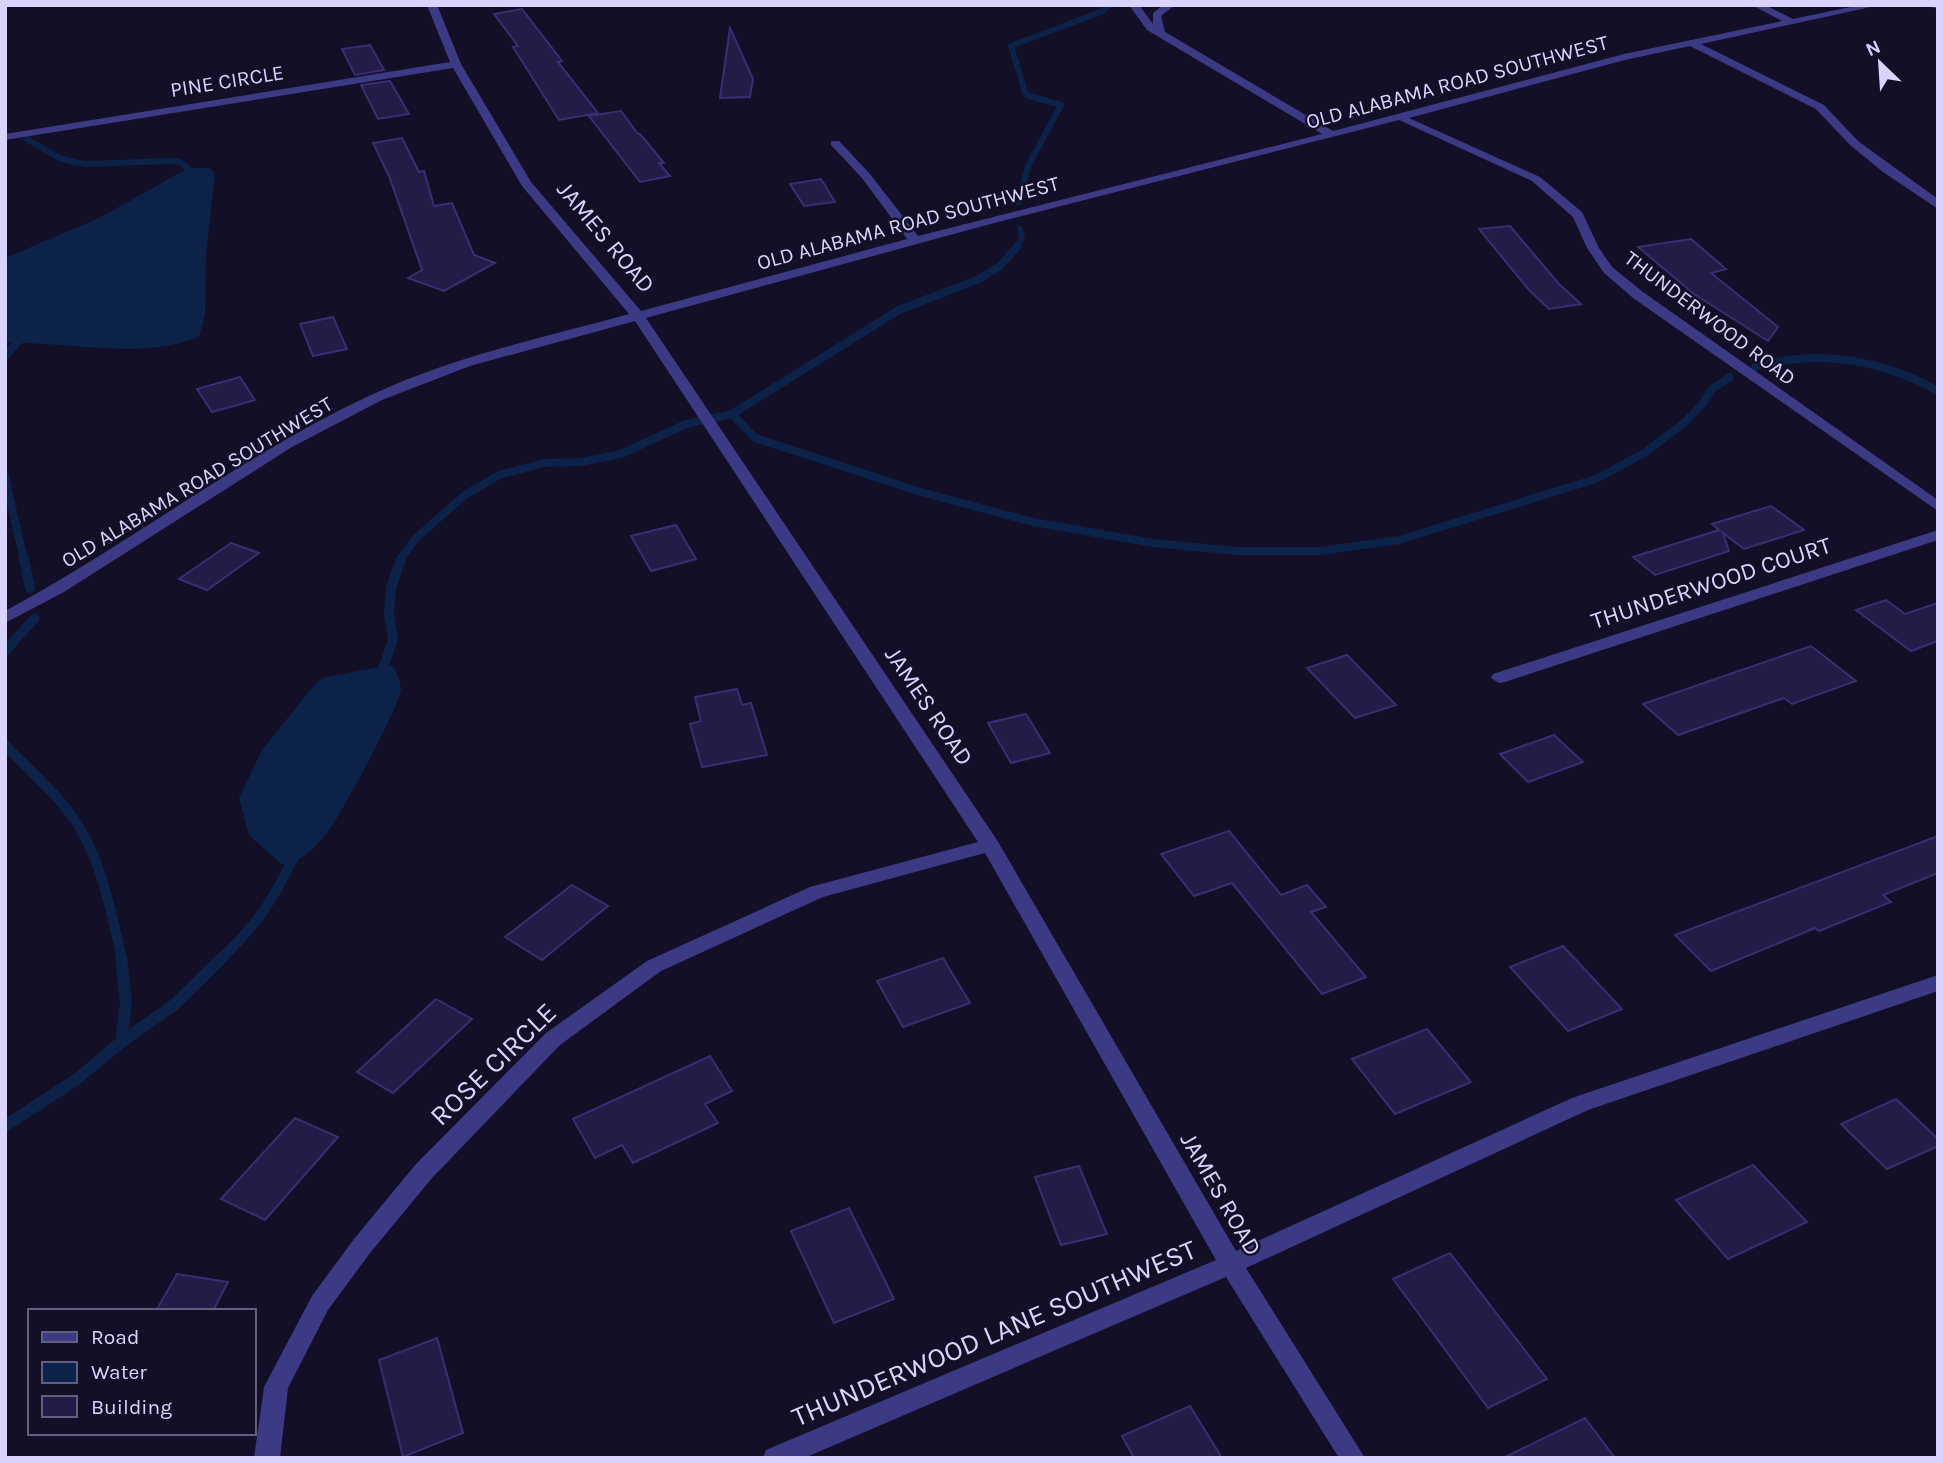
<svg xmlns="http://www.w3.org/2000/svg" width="1943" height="1463" font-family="Karla,sans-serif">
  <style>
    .water { fill: #0c2248 }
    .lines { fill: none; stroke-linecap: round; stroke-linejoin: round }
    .stream-far3 { stroke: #0c2248; stroke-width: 6 }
    .stream-far2 { stroke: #0c2248; stroke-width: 8 }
    .stream-far1 { stroke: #0c2248; stroke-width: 10 }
    .stream { stroke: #0c2248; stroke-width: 12 }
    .building { fill: #241b47; stroke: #3b2d73; stroke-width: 2 }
    .minor { fill: #3d3a85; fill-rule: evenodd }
    .labels { text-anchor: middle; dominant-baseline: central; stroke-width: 5; stroke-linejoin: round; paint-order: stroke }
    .far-street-label { font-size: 21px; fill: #d9d4ff; stroke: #130f26 }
    .street-label { font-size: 24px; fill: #d9d4ff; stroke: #130f26 }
    .near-street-label { font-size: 28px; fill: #d9d4ff; stroke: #130f26 }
  </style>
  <rect width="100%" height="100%" fill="#130f26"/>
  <g class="water">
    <path d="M188,168H209L215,173L206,256L205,314L199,337C138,361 69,341 5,343V258L101,217Z"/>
    <path d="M391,665C397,670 401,682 401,690C399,708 338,820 325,836C312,850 300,863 281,864L249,835L239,798L262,750L315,684L322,678Z"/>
  </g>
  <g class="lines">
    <g class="stream-far3">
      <polyline points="27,139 61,159 85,164 171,161 180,162 188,168"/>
      <polyline points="1019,202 1028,166 1061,105 1026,95 1011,46 1103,11 1109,5"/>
      <polyline points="1017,248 1022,237 1020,229"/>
    </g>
    <g class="stream-far2">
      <polyline points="5,356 18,342"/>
      <path d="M1755,367C1817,349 1881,359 1938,391"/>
      <polyline points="732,414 755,438 921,492 1033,522 1153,543 1236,551 1320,551 1399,540 1596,479 1646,452 1685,422 1701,406 1712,389 1730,377"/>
      <polyline points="5,476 24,561"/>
      <polyline points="399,561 416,538 465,495 499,475 544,463 581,462 621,454 686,424 732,414 899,310 979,279 1000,266 1018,246"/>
    </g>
    <g class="stream-far1">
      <polyline points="24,559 30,588"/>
      <polyline points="5,651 34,619"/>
      <polyline points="380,678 393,639 389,614 391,588 401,559"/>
      <path d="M5,745C25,766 47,785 65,807C100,849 110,908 122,959"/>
      <path d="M221,959C259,922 274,899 296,852"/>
    </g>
    <g class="stream">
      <polyline points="121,1042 126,1003 121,957"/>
      <polyline points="5,1126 77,1079 121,1042 174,1005 223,957"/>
    </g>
  </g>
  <g class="building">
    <polygon points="522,9 562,61 558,62 598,113 559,120 513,47 518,46 494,14"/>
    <polygon points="730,28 753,79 750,97 720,98"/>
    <polygon points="370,45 384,70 355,75 342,49"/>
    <polygon points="390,81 409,114 378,119 361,85"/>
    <polygon points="621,111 638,134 640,134 664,163 659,163 670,176 640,182 589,116"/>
    <polygon points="402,138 419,172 424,171 434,206 452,203 474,255 495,263 444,291 408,278 422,270 389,176 373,143"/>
    <polygon points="821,179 835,202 804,206 790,184"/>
    <polygon points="1510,226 1559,284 1581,304 1549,309 1529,290 1479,229"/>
    <polygon points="1691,239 1726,269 1711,273 1778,327 1768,341 1694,294 1638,247"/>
    <polygon points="333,317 347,349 313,356 300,324"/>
    <polygon points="240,377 255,400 212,412 197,389"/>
    <polygon points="1771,506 1804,530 1744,549 1723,533 1729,551 1655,575 1633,557 1719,530 1712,524"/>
    <polygon points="676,525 696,559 651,571 631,536"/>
    <polygon points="231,543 259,553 207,590 179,579"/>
    <polygon points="1886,600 1905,614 1938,603 1938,641 1911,651 1856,610"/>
    <polygon points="1811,646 1856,681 1792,704 1784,698 1678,735 1643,704"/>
    <polygon points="1347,655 1396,705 1355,718 1307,668"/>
    <polygon points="737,689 742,705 751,703 767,755 702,767 690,724 701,721 695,697"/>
    <polygon points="1026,714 1050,753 1011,763 988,723"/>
    <polygon points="1554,735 1583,762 1528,782 1500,754"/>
    <polygon points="1229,831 1281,895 1307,885 1326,907 1311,912 1366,977 1322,994 1232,883 1194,896 1161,854"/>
    <polygon points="1938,836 1938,873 1883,895 1891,902 1819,931 1815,928 1711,971 1675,935"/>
    <polygon points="572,885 608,906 542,960 505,937"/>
    <polygon points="1563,946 1622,1009 1568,1031 1510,967"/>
    <polygon points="943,958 970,1003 903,1027 877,981"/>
    <polygon points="436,999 472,1019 393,1093 357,1072"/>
    <polygon points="1427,1029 1471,1082 1395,1114 1352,1059"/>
    <polygon points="710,1056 732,1091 705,1104 718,1123 633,1163 622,1145 595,1158 573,1119"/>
    <polygon points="1896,1099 1938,1139 1938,1146 1887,1169 1841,1124"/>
    <polygon points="295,1118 338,1137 265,1220 221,1199"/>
    <polygon points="1753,1165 1807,1222 1728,1259 1676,1200"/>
    <polygon points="1079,1166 1107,1234 1061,1245 1035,1177"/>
    <polygon points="849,1208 894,1299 834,1323 791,1231"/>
    <polygon points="1450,1253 1547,1379 1488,1408 1393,1279"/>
    <polygon points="177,1274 228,1282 213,1311 156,1311"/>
    <polygon points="437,1338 463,1433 403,1457 379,1360"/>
    <polygon points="1190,1406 1222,1458 1134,1458 1122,1436"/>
    <polygon points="1585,1418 1615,1458 1503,1458"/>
  </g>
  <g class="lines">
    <g class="minor">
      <path d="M427,5H437L461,64L531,182L641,311L907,239L862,178L831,145V141H839L870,174L918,236L1322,134L1147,30L1129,5H1139L1153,24V13L1163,5H1175L1161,16L1165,32L1333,131L1624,54L1782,21L1752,5H1765L1793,19L1860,5H1880L1701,44L1824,105L1858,141L1938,199V209L1883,172L1850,145L1816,109L1690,46L1625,60L1409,118L1540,177L1582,212L1599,248L1612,267L1643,292L1938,500V511L1633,298L1604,273L1587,248L1573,217L1532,181L1399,120L983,226L646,318L997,840L1236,1251L1572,1098L1938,975V991L1588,1110L1246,1268L1365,1458H1339L1226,1277L804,1458H763L766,1450L1216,1260L985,853L823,897L661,971L560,1045L432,1178L370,1253L328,1310L288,1388L280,1458H254L264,1387L312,1296L354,1239L416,1164L546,1033L647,961L810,887L978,842L635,321L470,366L382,400L292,447L64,592L5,623V611C130,544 242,455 371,395C453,356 543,338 629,314L522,186L453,68L5,140V134L450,62Z"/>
      <polygon points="1929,5 1938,5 1938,9 1931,7"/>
      <polygon points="1938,530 1938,540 1505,682 1499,683 1491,678 1493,674"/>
    </g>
  </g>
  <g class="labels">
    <g class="far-street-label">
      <text transform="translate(227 81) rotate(-9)">PINE CIRCLE</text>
      <text transform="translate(1457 82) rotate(-15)">OLD ALABAMA ROAD SOUTHWEST</text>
      <text transform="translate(908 223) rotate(-15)">OLD ALABAMA ROAD SOUTHWEST</text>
      <text transform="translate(1710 318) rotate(37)">THUNDERWOOD ROAD</text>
      <text transform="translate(197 482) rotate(-31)">OLD ALABAMA ROAD SOUTHWEST</text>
    </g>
    <g class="street-label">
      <text transform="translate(606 237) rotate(50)">JAMES ROAD</text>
      <text transform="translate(1711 583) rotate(-18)">THUNDERWOOD COURT</text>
      <text transform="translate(929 706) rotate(56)">JAMES ROAD</text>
      <text transform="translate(1221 1194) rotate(60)">JAMES ROAD</text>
    </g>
    <g class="near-street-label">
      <text transform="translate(493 1064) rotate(-44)">ROSE CIRCLE</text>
      <text transform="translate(994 1333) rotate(-23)">THUNDERWOOD LANE SOUTHWEST</text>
    </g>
  </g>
  <rect width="1943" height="1463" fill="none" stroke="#d9d4ff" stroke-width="14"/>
  <rect x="28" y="1309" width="228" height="126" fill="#130f26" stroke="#625e7d" stroke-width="2"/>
  <rect x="42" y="1332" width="35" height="10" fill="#3d3a85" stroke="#625e7d" stroke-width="2"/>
  <text x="91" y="1344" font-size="21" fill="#d9d4ff">Road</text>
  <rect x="42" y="1362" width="35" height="21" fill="#0c2248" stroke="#625e7d" stroke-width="2"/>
  <text x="91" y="1379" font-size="21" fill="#d9d4ff">Water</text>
  <rect x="42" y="1396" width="35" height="21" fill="#241b47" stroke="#625e7d" stroke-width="2"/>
  <text x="91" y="1414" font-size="21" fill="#d9d4ff">Building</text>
  <g transform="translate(1880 63) rotate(335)" stroke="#130f26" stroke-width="5" paint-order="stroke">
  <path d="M0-5L12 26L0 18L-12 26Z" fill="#d9d4ff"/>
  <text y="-10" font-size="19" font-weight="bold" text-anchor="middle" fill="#d9d4ff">N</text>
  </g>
</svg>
